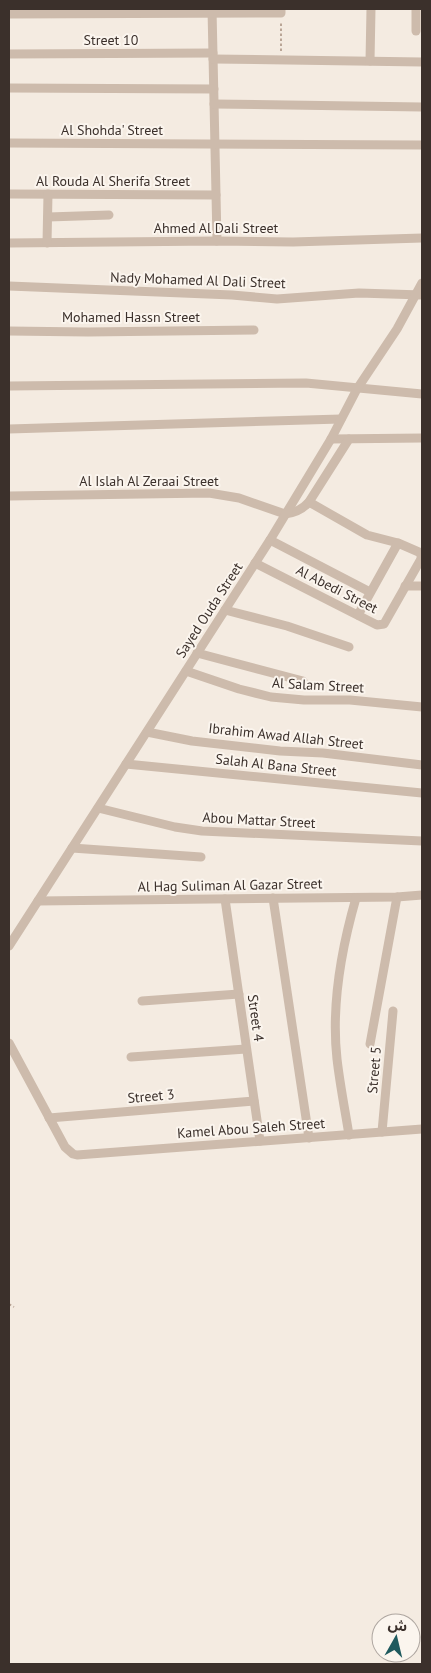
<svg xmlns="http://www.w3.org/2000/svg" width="431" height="1673" font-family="'PT Sans','Noto Sans Arabic',sans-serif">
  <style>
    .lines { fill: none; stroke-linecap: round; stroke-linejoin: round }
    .path { stroke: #b9a596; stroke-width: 2; stroke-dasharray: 2.5 2.5; stroke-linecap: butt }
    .minor { stroke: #cdbbac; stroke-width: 9 }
    .labels { text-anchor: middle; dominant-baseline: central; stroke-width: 4; stroke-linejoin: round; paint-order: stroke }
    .street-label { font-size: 14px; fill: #3b302b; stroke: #fbf5ee }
  </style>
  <rect width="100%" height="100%" fill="#f4ebe1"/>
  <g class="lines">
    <g class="path">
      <polyline points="281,51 281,23"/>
      <polyline points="9,1304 14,1307"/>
    </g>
    <g class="minor">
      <polyline points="212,9 217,241"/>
      <polyline points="9,14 281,13 281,9"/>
      <polyline points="416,31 416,9"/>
      <polyline points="9,54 213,53"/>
      <polyline points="213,59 422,62"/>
      <polyline points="370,61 371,9"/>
      <polyline points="9,88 214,89"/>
      <polyline points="214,104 422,107"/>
      <polyline points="9,143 422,145"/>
      <polyline points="9,194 216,195"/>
      <polyline points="48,217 109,215"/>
      <polyline points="9,243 217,241 293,242 422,238"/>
      <polyline points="47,243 48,194"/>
      <polyline points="9,286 232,295 277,299 359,293 422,295"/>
      <polyline points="9,331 88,332 254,330"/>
      <polyline points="9,386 306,383 422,394"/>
      <polyline points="9,429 341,419"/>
      <polyline points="331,439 422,438"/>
      <path d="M9,496L209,493L239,498L285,514C295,513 302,510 309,502L349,439"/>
      <polyline points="270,540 370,592"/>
      <polyline points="255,563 377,625 384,624 421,559 421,553 398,543 367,535 309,502"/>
      <polyline points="405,586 422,586"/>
      <polyline points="225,610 287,626 349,647"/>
      <polyline points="358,615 398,543"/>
      <polyline points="197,653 303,681"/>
      <polyline points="186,671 239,689 271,697 304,700 350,700 422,707"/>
      <polyline points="147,732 192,741 280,751 323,753 422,765"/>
      <polyline points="126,764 422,793"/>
      <polyline points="98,808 175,827 202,831 422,841"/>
      <polyline points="72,848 201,857"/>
      <polyline points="273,898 309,1138"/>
      <polyline points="225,899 260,1141"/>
      <polyline points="38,901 397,897 422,895"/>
      <polyline points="9,946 270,540 331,439 357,389 397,329 422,283"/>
      <polyline points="142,1001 239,994"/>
      <polyline points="9,1043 65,1147 73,1154 77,1155 422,1129"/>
      <polyline points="370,1044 397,897"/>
      <polyline points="131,1057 246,1049"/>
      <polyline points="49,1118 254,1101"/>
      <polyline points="382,1132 393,1011"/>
      <path d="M349,1135C345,1110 340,1085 337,1059C331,1005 341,950 356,898"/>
    </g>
  </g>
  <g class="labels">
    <g class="street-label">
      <text x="111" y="40">Street 10</text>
      <text x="112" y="130">Al Shohda' Street</text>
      <text x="113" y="181">Al Rouda Al Sherifa Street</text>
      <text x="216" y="228">Ahmed Al Dali Street</text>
      <text transform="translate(198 280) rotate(2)">Nady Mohamed Al Dali Street</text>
      <text x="131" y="317">Mohamed Hassn Street</text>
      <text x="149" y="481">Al Islah Al Zeraai Street</text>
      <text transform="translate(337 589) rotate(27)">Al Abedi Street</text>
      <text transform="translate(209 610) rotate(-57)">Sayed Ouda Street</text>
      <text transform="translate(318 685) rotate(3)">Al Salam Street</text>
      <text transform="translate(286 736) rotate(6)">Ibrahim Awad Allah Street</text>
      <text transform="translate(276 765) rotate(6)">Salah Al Bana Street</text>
      <text transform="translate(259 820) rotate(3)">Abou Mattar Street</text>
      <text transform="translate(230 885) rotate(-1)">Al Hag Suliman Al Gazar Street</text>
      <text transform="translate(256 1018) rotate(82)">Street 4</text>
      <text transform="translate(374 1070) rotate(-85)">Street 5</text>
      <text transform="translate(151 1096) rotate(-5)">Street 3</text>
      <text transform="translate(251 1128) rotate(-4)">Kamel Abou Saleh Street</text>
    </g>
  </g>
  <rect width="431" height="1673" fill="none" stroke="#3b302b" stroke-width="20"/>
  <g transform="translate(396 1638) rotate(8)"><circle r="24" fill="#fbf5ee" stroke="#aea6a0"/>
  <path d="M0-4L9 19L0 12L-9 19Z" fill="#1f5a5e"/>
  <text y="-8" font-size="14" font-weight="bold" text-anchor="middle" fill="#3b302b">ش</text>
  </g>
</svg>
